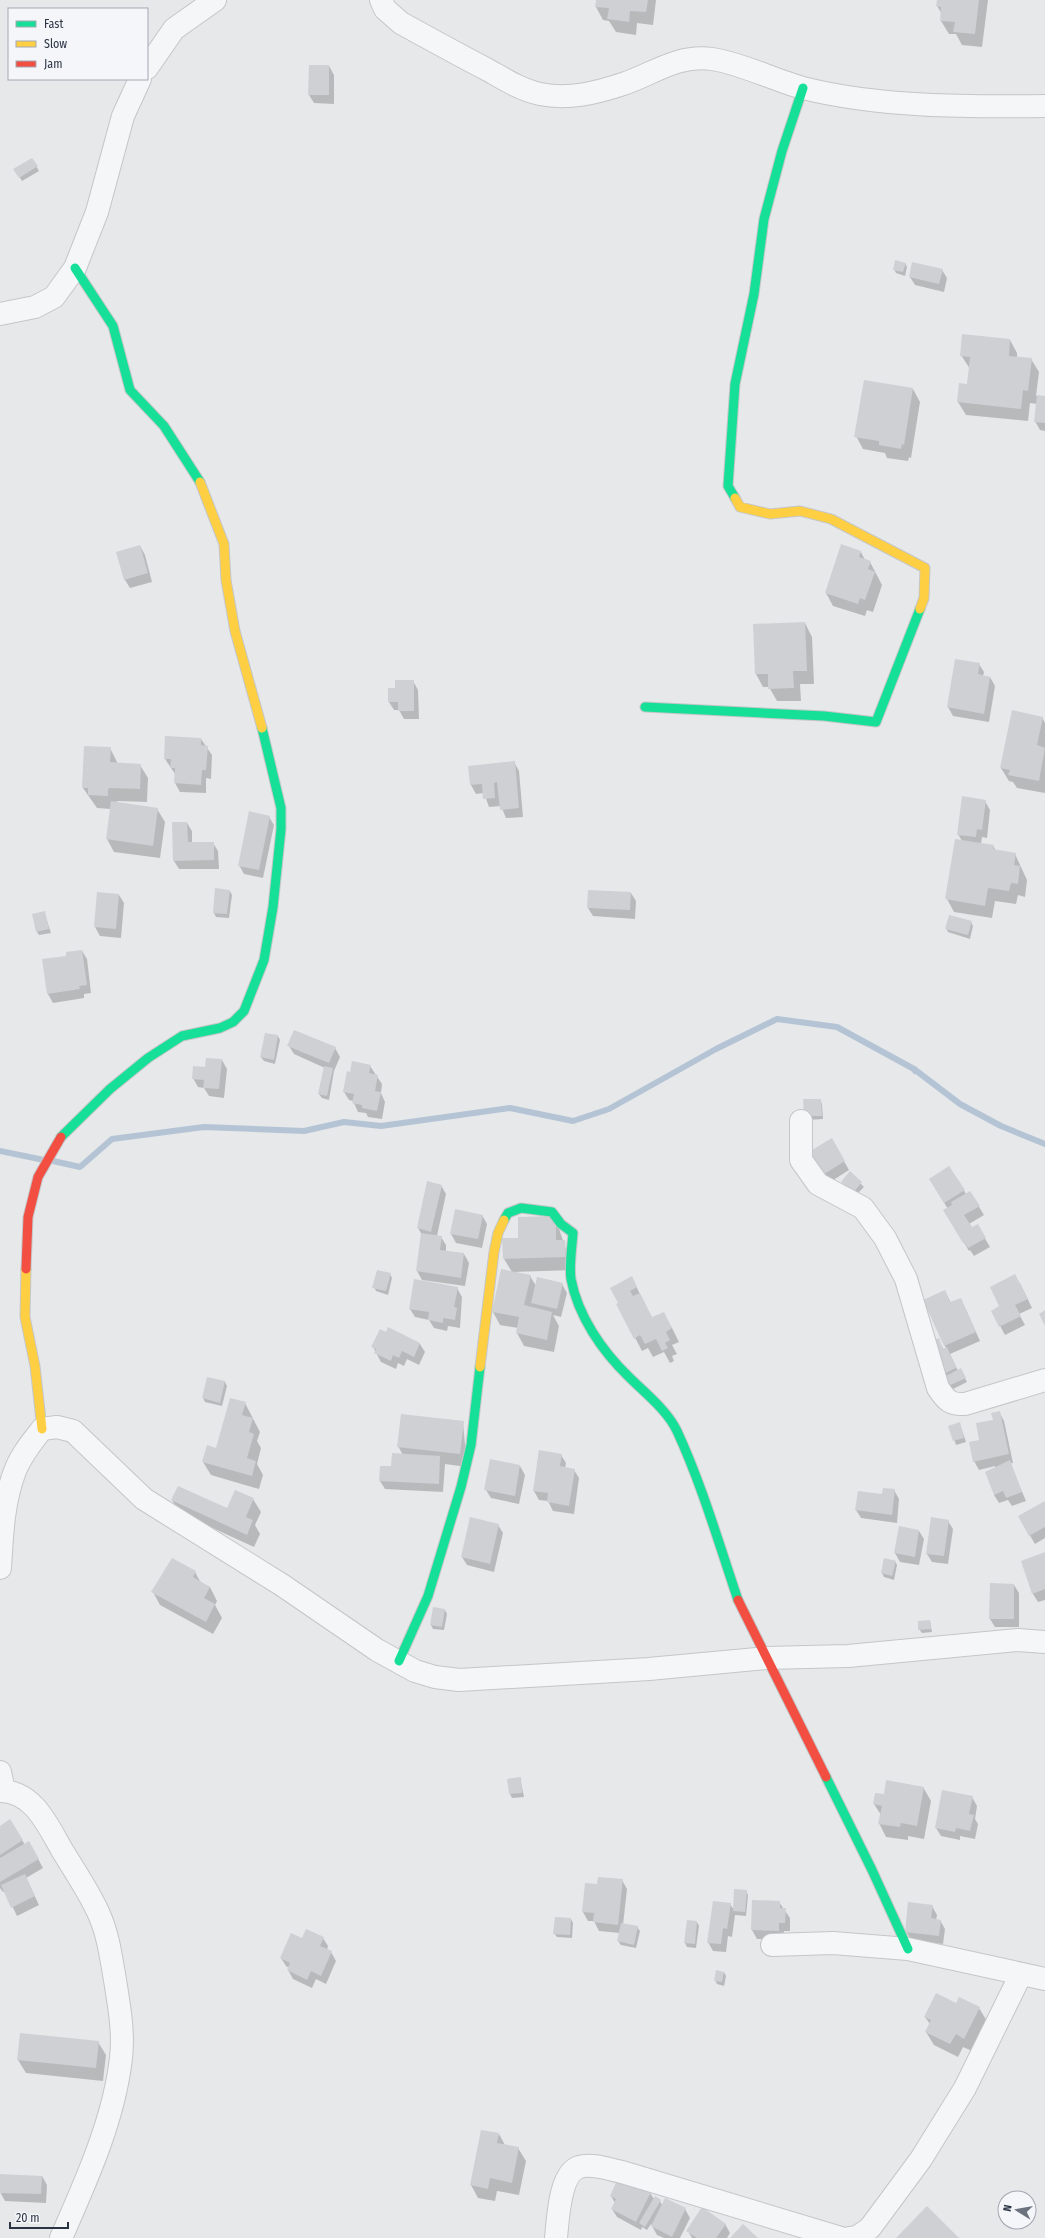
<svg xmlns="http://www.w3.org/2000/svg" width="1045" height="2238" font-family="'Fira Sans Condensed',sans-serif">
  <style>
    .shadow { fill: #0003 }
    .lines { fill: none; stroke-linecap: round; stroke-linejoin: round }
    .stream { stroke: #b4c4d5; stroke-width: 6 }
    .building { fill: #ced0d3 }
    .street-casing { stroke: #c4c6c8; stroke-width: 24 }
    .fast-casing { stroke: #c4c6c8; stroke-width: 11 }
    .slow-casing { stroke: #c4c6c8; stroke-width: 11 }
    .jam-casing { stroke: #c4c6c8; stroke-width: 11 }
    .street { stroke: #f5f6f7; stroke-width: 22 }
    .fast { stroke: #16e098; stroke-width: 9 }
    .slow { stroke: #ffcf43; stroke-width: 9 }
    .jam { stroke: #f24e42; stroke-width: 9 }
  </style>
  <rect width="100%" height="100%" fill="#e6e8ea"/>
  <g class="shadow">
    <polygon points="597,0 656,0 653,25 637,23 636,35 616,32 609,21 603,20 596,7"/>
    <polygon points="938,0 988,0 982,47 962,45 956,34 949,34 941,21 942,14 937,6"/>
    <polygon points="329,66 334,75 334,104 314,103 309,95"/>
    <polygon points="32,159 39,171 22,181 15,169"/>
    <polygon points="905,263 907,267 905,276 896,273 894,269"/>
    <polygon points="942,270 947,278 944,292 915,285 910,277"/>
    <polygon points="1010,340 1017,353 1017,358 1031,359 1039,372 1036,396 1045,397 1045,431 1040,430 1035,421 1037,404 1030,403 1028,421 966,415 958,402 968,385 970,369 961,355"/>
    <polygon points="913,389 920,402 911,458 909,457 908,461 887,458 885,453 863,449 856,436"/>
    <polygon points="140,546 145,555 152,582 130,588 125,580 117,553"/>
    <polygon points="861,552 865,560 870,562 882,585 873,612 867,610 865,616 833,606 826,593"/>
    <polygon points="805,623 812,637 814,684 800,684 801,701 777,701 769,687 763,687 756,674 754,625"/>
    <polygon points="979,664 984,672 983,676 990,677 995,686 989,722 953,716 948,707"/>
    <polygon points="413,681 418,690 419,719 404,719 399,710 394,710 389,702 396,689"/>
    <polygon points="1042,717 1045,723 1045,793 1017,788 1013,782 1009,781 1001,768"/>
    <polygon points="201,739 212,755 211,779 206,778 206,793 180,792 175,783 175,774 165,759"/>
    <polygon points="110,748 118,764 140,765 148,778 147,802 118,801 113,803 157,809 165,822 160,858 114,852 107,839 111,809 97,808 83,788"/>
    <polygon points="514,762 519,771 523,817 506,818 501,806 489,807 484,793 476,794 471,785 469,767"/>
    <polygon points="985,801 990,810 987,838 982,837 981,844 993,846 996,851 1015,854 1027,880 1025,897 1018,895 1016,904 995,901 992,918 954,912 947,899 962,841 958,834"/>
    <polygon points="269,817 274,825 263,878 244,874 239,865"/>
    <polygon points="187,823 192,831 192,843 213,843 218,851 219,869 179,869 174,861"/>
    <polygon points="230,891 232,895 229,918 216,917 214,913"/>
    <polygon points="98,893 119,895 124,903 121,938 100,936 95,927"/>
    <polygon points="631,893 636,901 635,919 593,916 588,908"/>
    <polygon points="44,912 51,933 39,935 37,932"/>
    <polygon points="971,922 973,926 970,939 948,932 946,928"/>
    <polygon points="82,951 87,959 91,993 84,994 84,998 53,1003 48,994 44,960 68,957"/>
    <polygon points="278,1036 280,1040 275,1064 264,1061 261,1057"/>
    <polygon points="289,1046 335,1048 340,1057 334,1071 329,1100 322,1098 319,1094 325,1068 294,1054"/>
    <polygon points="222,1060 227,1069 224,1098 209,1096 204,1088 198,1087 193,1078 206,1068"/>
    <polygon points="370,1066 382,1084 381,1093 385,1102 382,1119 368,1117 366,1113 358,1112 353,1101 349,1100 344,1092"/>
    <polygon points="820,1100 822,1104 823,1119 808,1120"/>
    <polygon points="832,1140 849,1170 827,1184 809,1153"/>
    <polygon points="949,1167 966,1194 970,1192 984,1215 969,1224 972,1229 977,1225 990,1247 974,1256 970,1250 969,1251 945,1211 948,1209 935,1188"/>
    <polygon points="850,1173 864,1187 855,1196 842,1182"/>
    <polygon points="441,1185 446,1194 437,1236 441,1237 446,1245 446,1251 464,1254 469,1263 465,1286 422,1280 417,1271 422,1235 418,1228"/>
    <polygon points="482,1215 487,1224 482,1248 456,1243 451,1234"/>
    <polygon points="555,1217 573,1270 513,1272 530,1276 536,1286 562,1284 567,1293 561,1317 553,1315 559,1326 554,1352 524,1346 517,1333 518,1328 500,1325 493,1312 512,1272 504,1259 519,1238"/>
    <polygon points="390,1274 392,1278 388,1295 376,1291 374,1287"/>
    <polygon points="632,1278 652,1318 671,1326 679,1342 672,1345 677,1354 672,1356 674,1361 670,1363 664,1352 653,1357 648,1348 642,1351 618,1305"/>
    <polygon points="1020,1283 1032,1308 1019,1314 1025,1325 1005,1335 992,1311 1001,1307"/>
    <polygon points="457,1288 462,1297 460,1328 448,1326 447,1331 434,1328 429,1320 415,1317 410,1309"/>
    <polygon points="945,1291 951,1303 961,1299 980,1341 950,1354 958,1371 963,1374 967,1382 951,1390 946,1383 938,1339 944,1350 946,1348 924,1300"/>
    <polygon points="420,1344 425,1352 419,1365 407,1359 404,1366 398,1363 396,1369 381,1362 373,1347"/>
    <polygon points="208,1378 225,1382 227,1386 222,1406 205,1402 203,1398"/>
    <polygon points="245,1403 260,1432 257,1441 261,1448 257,1464 263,1475 259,1489 211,1475 203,1462 217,1449"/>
    <polygon points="999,1412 1004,1421 1013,1463 1010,1463 1026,1501 1012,1506 1008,1500 999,1503 994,1495 995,1466 979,1470 974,1461 980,1441"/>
    <polygon points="463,1422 467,1467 445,1464 443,1492 385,1489 380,1481 403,1455 398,1446"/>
    <polygon points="960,1424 966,1442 956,1445 950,1426"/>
    <polygon points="539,1451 561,1455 566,1463 565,1468 574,1470 579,1478 574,1514 553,1511 548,1501 539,1500 534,1491"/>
    <polygon points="520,1466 525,1475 519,1504 491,1498 486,1490"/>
    <polygon points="894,1490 899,1499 897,1523 861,1518 856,1510"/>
    <polygon points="253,1499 261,1512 255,1525 260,1534 254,1547 180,1513 172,1500 227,1509"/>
    <polygon points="1045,1502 1045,1538 1035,1544 1019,1517"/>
    <polygon points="948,1521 953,1529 948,1564 932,1562 927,1554"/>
    <polygon points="498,1525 503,1533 494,1572 467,1565 462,1557"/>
    <polygon points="900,1528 919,1531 924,1539 919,1565 900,1562 895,1553"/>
    <polygon points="1045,1553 1045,1600 1038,1602 1033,1594"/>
    <polygon points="884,1559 895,1561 897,1565 894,1580 884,1577 882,1573"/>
    <polygon points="195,1572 201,1583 210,1587 217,1601 215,1605 222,1618 213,1634 160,1605 153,1592"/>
    <polygon points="1014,1585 1019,1593 1019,1627 995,1627 990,1619"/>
    <polygon points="445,1610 447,1614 444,1630 433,1629 431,1625"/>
    <polygon points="930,1621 932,1632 922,1633 919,1629"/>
    <polygon points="520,1778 524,1797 512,1798 510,1794"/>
    <polygon points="923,1787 931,1801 924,1839 908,1836 908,1840 886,1837 879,1823 881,1815 874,1804 885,1795"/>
    <polygon points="972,1797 977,1806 975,1819 978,1824 975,1839 960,1836 960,1840 941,1836 936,1828"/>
    <polygon points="0,1827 22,1840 25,1845 29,1842 43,1868 26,1878 39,1905 17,1916 5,1891 3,1892 0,1888"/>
    <polygon points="622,1880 627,1889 623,1925 637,1927 640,1931 636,1948 621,1945 618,1941 620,1933 599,1931 594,1921 588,1921 583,1912 598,1885"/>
    <polygon points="746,1891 748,1895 746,1916 735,1915 732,1937 728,1936 726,1952 713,1951 708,1942 730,1904 734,1910"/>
    <polygon points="779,1902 790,1918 790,1931 784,1931 783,1939 757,1939 752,1930"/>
    <polygon points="932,1906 937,1915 936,1920 940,1920 945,1929 943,1944 911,1940 906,1931"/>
    <polygon points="571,1919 573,1923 572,1938 557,1937 554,1933"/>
    <polygon points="697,1922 699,1926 696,1948 687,1947 685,1943"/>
    <polygon points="323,1938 328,1946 327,1950 331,1952 336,1961 326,1984 316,1979 312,1988 293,1979 288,1970 289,1968 286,1966 281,1958 302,1939"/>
    <polygon points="724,1972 726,1976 724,1986 717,1984 715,1980"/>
    <polygon points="979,2008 987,2021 972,2051 963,2047 958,2057 934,2045 926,2032 930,2024 925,2017"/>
    <polygon points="98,2042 106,2055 103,2081 26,2073 18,2060"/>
    <polygon points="499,2134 505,2145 518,2148 526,2161 519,2195 497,2191 495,2201 478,2198 471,2185"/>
    <polygon points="42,2176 47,2185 46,2203 5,2201 0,2192"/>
    <polygon points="650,2193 654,2199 660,2201 662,2205 685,2209 690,2218 680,2238 664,2238 657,2235 651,2224 647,2230 642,2227 641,2230 617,2217 612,2209 615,2203 611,2196"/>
    <polygon points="725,2224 730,2233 727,2238 692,2238 688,2231"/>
  </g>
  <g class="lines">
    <g class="stream">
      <polyline points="915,1071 914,1069 960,1104 1001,1126 1045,1144"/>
      <polyline points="0,1151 44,1160"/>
      <polyline points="53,1161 80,1167 112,1139 204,1127 304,1131 344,1122 381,1126 510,1108 573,1121 609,1109 716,1049 777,1019 837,1027 914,1069"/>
    </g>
  </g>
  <g class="building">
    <polygon points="596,0 648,0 646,12 630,11 629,22 607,19 609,8 595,7"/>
    <polygon points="937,0 979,0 975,34 953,32 955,22 940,21 941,7 936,6"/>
    <polygon points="309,65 329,65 329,95 308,95"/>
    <polygon points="32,158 38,166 19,178 13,169"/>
    <polygon points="895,260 906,263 903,272 893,270"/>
    <polygon points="912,262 943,269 939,284 909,277"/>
    <polygon points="962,334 1010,339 1009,356 1032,358 1028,391 1023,390 1021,409 957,402 959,383 967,384 970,357 960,356"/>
    <polygon points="864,380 913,388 904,445 902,444 901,449 879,445 879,441 854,437"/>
    <polygon points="1037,395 1045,396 1045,423 1034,422"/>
    <polygon points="841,544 861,551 859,557 871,561 868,569 875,572 865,600 860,598 858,604 825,593"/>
    <polygon points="140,545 148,573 124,580 116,552"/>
    <polygon points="805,622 807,671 793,671 794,688 768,689 768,674 755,674 753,624"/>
    <polygon points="955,659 980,663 978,674 990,677 984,714 947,707"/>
    <polygon points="395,680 414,680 414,711 398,711 398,702 388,702 388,688 395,688"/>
    <polygon points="1012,710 1043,717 1037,745 1045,748 1039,781 1008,775 1010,770 1000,768"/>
    <polygon points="165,736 201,738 201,745 208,746 206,770 202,770 201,785 174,783 175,768 170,768 171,759 164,759"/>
    <polygon points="84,746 111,747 110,762 141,764 140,789 110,788 108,789 108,796 88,795 88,788 82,788"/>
    <polygon points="515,761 519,808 500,810 497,782 494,783 495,798 483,799 482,784 470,785 468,766"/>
    <polygon points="962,796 986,800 982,830 977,829 976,837 957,835"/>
    <polygon points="111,801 158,808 153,846 106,839"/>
    <polygon points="249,811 270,816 259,870 238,866"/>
    <polygon points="172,822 187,822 188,842 214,842 214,860 173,861"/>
    <polygon points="955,839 994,845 993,849 1016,853 1014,865 1020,866 1018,884 1011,883 1009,891 988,888 985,906 945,899"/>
    <polygon points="215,888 230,890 227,914 213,913"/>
    <polygon points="588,890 631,892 630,910 587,908"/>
    <polygon points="97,892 119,894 116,929 94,927"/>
    <polygon points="45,911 49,929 36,932 32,914"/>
    <polygon points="949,915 972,921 968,935 945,929"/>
    <polygon points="82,950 87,985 79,986 80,989 47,994 42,959 66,956 66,952"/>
    <polygon points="294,1030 336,1047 329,1063 287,1046"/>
    <polygon points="265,1033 278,1035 274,1060 260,1057"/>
    <polygon points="206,1058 222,1059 219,1089 203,1088 204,1080 192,1079 193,1066 205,1067"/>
    <polygon points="352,1061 371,1065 369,1073 378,1075 375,1091 381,1092 377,1111 362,1108 362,1105 352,1103 354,1094 343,1092 347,1071 350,1072"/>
    <polygon points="324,1066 333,1068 327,1096 318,1094"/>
    <polygon points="803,1099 821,1099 822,1116 804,1116"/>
    <polygon points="832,1138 845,1161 821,1176 807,1153"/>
    <polygon points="949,1166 965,1190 944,1203 929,1179"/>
    <polygon points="850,1171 862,1182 853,1193 841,1182"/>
    <polygon points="427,1181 442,1185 431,1232 417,1228"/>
    <polygon points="970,1191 980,1206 964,1215 972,1227 978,1224 986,1238 968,1248 964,1242 963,1243 943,1210 952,1205 951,1202"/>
    <polygon points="455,1209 483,1215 478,1239 450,1234"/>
    <polygon points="556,1216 556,1240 565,1240 566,1257 503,1259 502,1238 518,1238 518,1217"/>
    <polygon points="421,1233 442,1236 440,1250 464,1253 461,1278 416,1271"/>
    <polygon points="501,1269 531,1275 524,1305 552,1312 547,1340 516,1333 519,1317 492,1312"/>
    <polygon points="377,1270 391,1273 386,1291 372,1288"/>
    <polygon points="1015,1274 1028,1299 1015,1305 1021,1316 999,1327 991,1311 999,1306 990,1287"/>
    <polygon points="632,1276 637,1287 630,1291 633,1296 640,1293 652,1317 664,1312 672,1328 666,1332 670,1340 665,1343 668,1348 662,1351 656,1339 645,1344 640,1335 634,1339 616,1304 618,1303 610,1288"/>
    <polygon points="537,1277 563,1283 557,1309 531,1303"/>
    <polygon points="414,1279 458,1287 454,1307 457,1308 455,1320 443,1318 443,1323 428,1320 429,1312 409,1309"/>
    <polygon points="945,1290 950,1302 961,1298 976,1332 944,1346 923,1300"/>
    <polygon points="1045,1310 1045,1326 1039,1314"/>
    <polygon points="388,1327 420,1343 414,1357 402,1351 399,1358 393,1355 391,1361 374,1353 376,1349 371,1347 380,1329 386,1332"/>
    <polygon points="939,1338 943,1349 947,1347 956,1368 941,1375 929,1342"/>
    <polygon points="961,1368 966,1378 948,1386 944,1377"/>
    <polygon points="207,1377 225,1381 220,1403 202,1398"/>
    <polygon points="230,1398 246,1402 242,1415 253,1418 249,1432 254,1434 247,1458 256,1461 252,1476 202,1462 207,1445 216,1448"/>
    <polygon points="1000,1411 1009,1454 973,1462 969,1442 979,1440 976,1423 993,1420 991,1413"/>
    <polygon points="401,1414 464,1421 460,1454 397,1447"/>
    <polygon points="960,1422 964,1438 953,1441 948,1426"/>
    <polygon points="539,1450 562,1454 560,1466 575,1469 569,1506 547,1502 548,1493 533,1491"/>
    <polygon points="392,1453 440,1456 439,1484 379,1481 380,1466 391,1466"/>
    <polygon points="490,1459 520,1465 515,1496 484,1490"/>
    <polygon points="1010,1460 1022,1492 1006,1498 1003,1491 994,1495 985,1472"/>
    <polygon points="178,1486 227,1508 235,1490 254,1498 246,1517 253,1520 247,1535 171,1500"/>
    <polygon points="883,1488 895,1489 892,1515 855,1510 858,1491 882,1494"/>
    <polygon points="1045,1501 1045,1527 1029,1536 1018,1516"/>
    <polygon points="470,1517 499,1524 490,1564 461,1557"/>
    <polygon points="931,1517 949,1520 944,1556 926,1554"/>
    <polygon points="899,1526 919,1530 915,1557 894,1553"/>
    <polygon points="1045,1552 1045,1589 1032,1594 1021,1561"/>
    <polygon points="172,1558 196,1571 193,1577 210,1587 204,1598 215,1604 206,1622 151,1592"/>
    <polygon points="884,1558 896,1561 892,1576 881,1573"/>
    <polygon points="990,1583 1014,1584 1014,1619 989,1619"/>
    <polygon points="433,1607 445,1609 442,1627 430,1625"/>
    <polygon points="930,1620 931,1629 918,1630 918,1621"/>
    <polygon points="521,1777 522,1793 509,1794 507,1779"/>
    <polygon points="886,1780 924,1787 917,1826 901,1823 900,1827 878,1824 882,1806 873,1804 875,1793 884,1794"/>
    <polygon points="942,1790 973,1796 969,1814 974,1815 970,1831 956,1828 955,1832 935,1828"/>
    <polygon points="10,1819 23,1840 0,1855 0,1826"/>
    <polygon points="29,1841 39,1859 0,1882 0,1858"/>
    <polygon points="25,1874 35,1896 11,1908 1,1885"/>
    <polygon points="598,1877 623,1879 618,1925 593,1922 594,1913 582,1912 585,1883 597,1884"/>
    <polygon points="734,1889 747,1890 745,1912 733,1911"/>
    <polygon points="752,1900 780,1901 780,1908 786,1908 785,1923 779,1923 779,1931 751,1930"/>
    <polygon points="713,1901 731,1903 727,1929 723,1928 721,1944 707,1943"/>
    <polygon points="908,1902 933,1905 931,1918 941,1920 939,1936 905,1932"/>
    <polygon points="555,1917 571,1918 570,1935 553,1934"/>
    <polygon points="687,1920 697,1921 695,1944 684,1943"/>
    <polygon points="621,1923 638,1926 634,1945 617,1941"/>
    <polygon points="306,1929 324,1937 320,1946 332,1951 321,1976 311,1971 307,1980 287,1970 290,1963 280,1958 291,1933 302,1938"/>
    <polygon points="716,1970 724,1972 722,1982 714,1981"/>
    <polygon points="936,1993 956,2003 959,1997 980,2007 964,2039 956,2034 950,2044 925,2032 931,2020 924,2017"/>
    <polygon points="20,2033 99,2041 96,2068 17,2060"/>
    <polygon points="481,2130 499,2133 497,2143 519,2147 512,2183 490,2178 488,2189 470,2185"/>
    <polygon points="0,2174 42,2176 41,2194 0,2193"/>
    <polygon points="620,2174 651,2192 636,2222 611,2209 616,2199 610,2196"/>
    <polygon points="655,2196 661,2200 645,2227 639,2223"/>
    <polygon points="665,2198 686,2208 672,2237 651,2226"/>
    <polygon points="927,2206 959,2238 896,2238"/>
    <polygon points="702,2207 726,2224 716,2238 697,2238 686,2231"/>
    <polygon points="743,2224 758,2238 730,2238"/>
  </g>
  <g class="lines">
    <g class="street-casing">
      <g id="street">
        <path d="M381,0L385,9L401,23C430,39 459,55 488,70C504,79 521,90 540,94C568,100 596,93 623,84C653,74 678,54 712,59C740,63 774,80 803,88C878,107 967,107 1045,106"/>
        <polyline points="147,68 174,29 215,0"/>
        <polyline points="0,314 35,307 54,297 75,268 97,212 123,116 140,79"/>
        <path d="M801,1121V1160L818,1184L863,1208L885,1238L906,1279L938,1388C946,1400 950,1405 965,1404L1045,1380"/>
        <path d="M0,1568C2,1536 3,1502 15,1471C21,1455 32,1442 42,1429L57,1427L73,1431L144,1499L282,1585L377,1650L415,1671L435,1677L459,1680L649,1669L766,1658L848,1656L1018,1640L1045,1642"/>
        <polyline points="0,1772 4,1791"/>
        <path d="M0,1791C33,1791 47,1824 62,1850C74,1870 88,1890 98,1912C108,1933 111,1957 115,1980C119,2005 124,2032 121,2058C114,2120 86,2181 61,2238"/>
        <polyline points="772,1945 833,1943 908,1949 1045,1979"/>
        <path d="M556,2238C558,2220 559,2174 579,2167C592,2163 608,2169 622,2172L841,2238"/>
        <polyline points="850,2238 857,2237 870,2228 921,2159 965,2088 1021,1974"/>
      </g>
    </g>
    <g class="fast-casing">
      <g id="fast">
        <polyline points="75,268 113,326 130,390 164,426 200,482"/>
        <polyline points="735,498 728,486 735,384 754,294 764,219 782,151 803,88"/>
        <polyline points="645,707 824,716 876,722 920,609"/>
        <polyline points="61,1137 110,1089 148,1058 182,1036 220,1028 233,1022 244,1011 264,960 273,907 281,829 281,808 262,728"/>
        <path d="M504,1220L508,1213L521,1208L552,1212L561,1224L573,1233C572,1247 569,1265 571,1279C578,1316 602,1351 629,1377C645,1393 667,1410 677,1431C702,1485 719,1544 738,1600"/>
        <polyline points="399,1661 428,1596 461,1487 471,1445 480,1367"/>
        <polyline points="826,1777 872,1870 908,1949"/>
      </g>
    </g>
    <g class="slow-casing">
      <g id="slow">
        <polyline points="200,482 224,544 226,580 235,631 262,728"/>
        <polyline points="735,498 740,507 770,514 800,511 831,519 925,568 924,598 920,609"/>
        <polyline points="26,1269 25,1317 35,1366 42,1429"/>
        <polyline points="480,1367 494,1252 498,1233 504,1220"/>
      </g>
    </g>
    <g class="jam-casing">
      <g id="jam">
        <polyline points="26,1269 28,1217 38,1177 61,1137"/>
        <polyline points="738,1600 826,1777"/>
      </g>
    </g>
    <use href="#street" class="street"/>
    <use href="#fast" class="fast"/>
    <use href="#slow" class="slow"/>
    <use href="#jam" class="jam"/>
  </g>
  <rect x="8" y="8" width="140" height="72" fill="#f4f6f9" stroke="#a4a8b1"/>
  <rect x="16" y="21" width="20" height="6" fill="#16e098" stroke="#a4a8b1"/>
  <text x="44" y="28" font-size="12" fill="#2b3445">Fast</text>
  <rect x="16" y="41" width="20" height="6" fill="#ffcf43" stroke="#a4a8b1"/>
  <text x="44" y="48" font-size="12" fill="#2b3445">Slow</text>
  <rect x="16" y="61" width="20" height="6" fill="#f24e42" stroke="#a4a8b1"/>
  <text x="44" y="68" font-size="12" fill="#2b3445">Jam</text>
  <g transform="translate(1017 2210) rotate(281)"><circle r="19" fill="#f4f6f9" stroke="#a4a8b1"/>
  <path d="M0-3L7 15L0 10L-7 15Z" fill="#6c737f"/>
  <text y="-6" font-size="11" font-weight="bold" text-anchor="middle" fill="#2b3445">N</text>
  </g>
  <path d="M10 2222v6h58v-6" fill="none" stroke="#2b3445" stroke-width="2"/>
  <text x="16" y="2222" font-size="12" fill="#2b3445" stroke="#f4f6f9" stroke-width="3" paint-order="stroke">20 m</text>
</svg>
